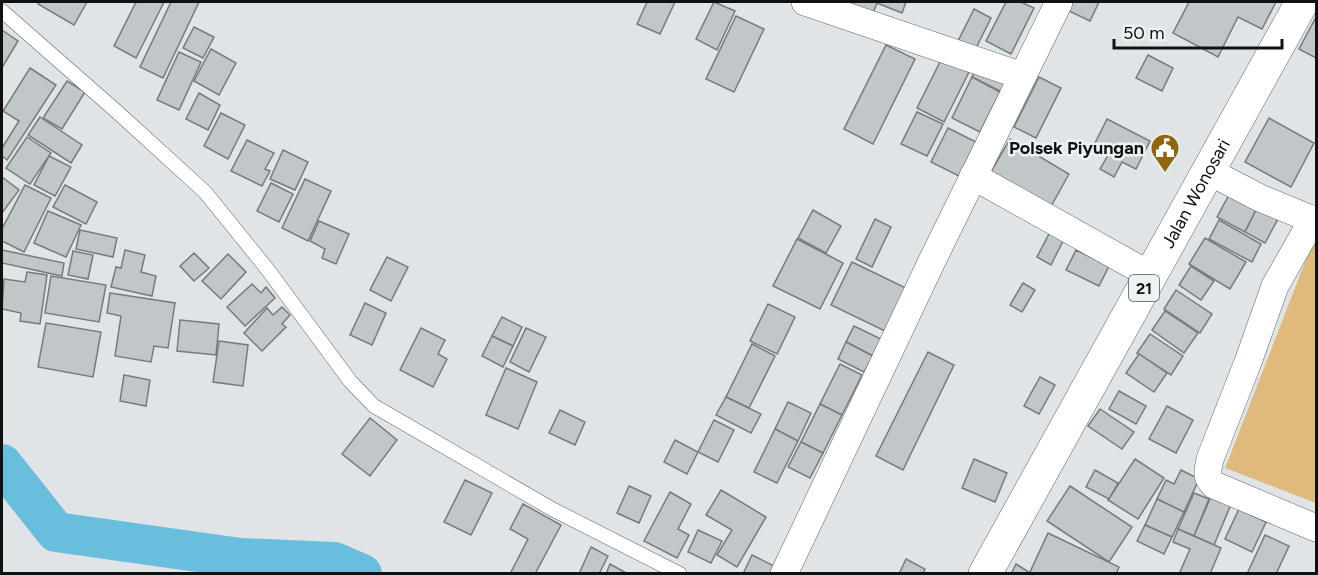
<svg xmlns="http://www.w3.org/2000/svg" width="1318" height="575" font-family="Figtree,sans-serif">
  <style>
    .green { fill: #dfba7c }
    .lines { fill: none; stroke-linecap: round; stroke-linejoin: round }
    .river { stroke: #69bddd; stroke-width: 40 }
    .building { fill: #c1c6c8; stroke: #767b7d; stroke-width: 1.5 }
    .service-casing { stroke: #616567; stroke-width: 15 }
    .minor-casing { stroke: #616567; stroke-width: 28 }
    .trunk-casing { stroke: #616567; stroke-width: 34 }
    .service { stroke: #fff; stroke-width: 14 }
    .minor { stroke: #fff; stroke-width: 27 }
    .trunk { stroke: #fff; stroke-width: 33 }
    .labels { text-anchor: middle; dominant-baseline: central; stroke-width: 5; stroke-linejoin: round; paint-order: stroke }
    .shield { fill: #edf2f4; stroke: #525556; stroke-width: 1.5 }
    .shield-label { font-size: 16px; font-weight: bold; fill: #101212 }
    .poi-label { font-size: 18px; font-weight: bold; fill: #101212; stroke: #edf2f4; text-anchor: end }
    .street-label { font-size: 18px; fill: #101212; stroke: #edf2f4 }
  </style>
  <rect width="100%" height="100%" fill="#e0e4e6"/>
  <polygon class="green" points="1316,234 1316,503 1225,468"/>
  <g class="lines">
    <polyline class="river" points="2,464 56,532 240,558 334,562 362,574"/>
  </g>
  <g class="building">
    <polygon points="39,2 87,2 74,25 38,4"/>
    <polygon points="136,2 164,2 136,58 114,46"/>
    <polygon points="171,2 199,2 163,78 140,67"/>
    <polygon points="647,2 675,2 660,34 637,24"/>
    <polygon points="714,2 735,11 717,50 696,39"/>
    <polygon points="847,2 906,2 902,13 877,3 873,13 846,3"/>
    <polygon points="1006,2 1021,2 1034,8 1011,54 986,41"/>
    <polygon points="1073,2 1099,2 1090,21 1069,11"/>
    <polygon points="1189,2 1276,2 1262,29 1238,17 1218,57 1173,33"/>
    <polygon points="974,9 991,18 975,50 958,41"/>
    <polygon points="736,16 764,29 734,92 706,79"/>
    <polygon points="1316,17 1316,58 1299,49"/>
    <polygon points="194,27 214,37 203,58 183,48"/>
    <polygon points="2,30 18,41 3,66 2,65"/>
    <polygon points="886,45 915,59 873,144 844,129"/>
    <polygon points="211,49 236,63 219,95 194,81"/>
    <polygon points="179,52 201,62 179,110 157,100"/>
    <polygon points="1148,55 1173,68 1162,91 1136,78"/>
    <polygon points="942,58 969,72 944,122 917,108"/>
    <polygon points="979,63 1008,78 1002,92 972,77"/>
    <polygon points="30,68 56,85 7,160 2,156 2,148 19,121 3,111"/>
    <polygon points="972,77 1000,92 980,132 952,118"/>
    <polygon points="1039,77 1061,88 1036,138 1014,127"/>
    <polygon points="67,81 85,92 62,129 43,118"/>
    <polygon points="199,93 220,105 208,130 186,119"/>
    <polygon points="917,112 943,124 927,156 901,144"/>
    <polygon points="221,113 245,125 228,159 204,146"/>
    <polygon points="40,117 82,145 71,163 28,135"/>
    <polygon points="1269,118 1314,143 1291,187 1245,162"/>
    <polygon points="1107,119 1150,141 1136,169 1122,162 1114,177 1100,169 1108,155 1093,147"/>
    <polygon points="948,128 976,142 959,176 931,162"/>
    <polygon points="27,137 51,153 30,184 6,168"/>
    <polygon points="1010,139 1069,174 1049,210 989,175"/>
    <polygon points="247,140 274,153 265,169 270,171 262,186 231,171"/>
    <polygon points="283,150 308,162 295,190 270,179"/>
    <polygon points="49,156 71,167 55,196 34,185"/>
    <polygon points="2,177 19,190 2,213"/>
    <polygon points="305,179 331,191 308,241 282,228"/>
    <polygon points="271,183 293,194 279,222 257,211"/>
    <polygon points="25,185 51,198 24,252 2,241 2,229"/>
    <polygon points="65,185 97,202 86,224 53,207"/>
    <polygon points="1230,193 1257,208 1245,232 1217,217"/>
    <polygon points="1257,208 1278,219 1265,243 1245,232"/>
    <polygon points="813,210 841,226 826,253 798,238"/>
    <polygon points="48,211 81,225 66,257 34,243"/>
    <polygon points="875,219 891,227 872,267 856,259"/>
    <polygon points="1219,220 1261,244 1252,262 1209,239"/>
    <polygon points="319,221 349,234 336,264 322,258 325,249 310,241"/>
    <polygon points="80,230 117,238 113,257 76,249"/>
    <polygon points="1051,230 1065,237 1051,265 1037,257"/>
    <polygon points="1205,238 1246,262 1230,289 1189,264"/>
    <polygon points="797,239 843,263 820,309 773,286"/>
    <polygon points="2,250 64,263 62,276 2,263"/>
    <polygon points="125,250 145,255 141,272 156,276 152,296 111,287 116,267 121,268"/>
    <polygon points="1076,250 1109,266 1099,286 1066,270"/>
    <polygon points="73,251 93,255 88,279 68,275"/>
    <polygon points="194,253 209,268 194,281 180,266"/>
    <polygon points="228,254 246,272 221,299 202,281"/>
    <polygon points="387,257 408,267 391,301 370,290"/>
    <polygon points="852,262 908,289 887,332 831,305"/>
    <polygon points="1191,266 1214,281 1201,300 1179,285"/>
    <polygon points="27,272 47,275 40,324 20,321 21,313 2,309 4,279 25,282"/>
    <polygon points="51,276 106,285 99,322 45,313"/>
    <polygon points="1023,283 1035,290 1022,312 1010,305"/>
    <polygon points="252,284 261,293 266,287 275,298 245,326 227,307"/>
    <polygon points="1176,290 1212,314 1200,333 1164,309"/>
    <polygon points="110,293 175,303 168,348 154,346 151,362 115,356 121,316 107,313"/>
    <polygon points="365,303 386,313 372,345 350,335"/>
    <polygon points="768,304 795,317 777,354 750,341"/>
    <polygon points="282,307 290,315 282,324 286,327 262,351 244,333 267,308 273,315"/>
    <polygon points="1165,311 1198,333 1184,353 1152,330"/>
    <polygon points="502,317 522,327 513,346 492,336"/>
    <polygon points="180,320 219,324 216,355 177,351"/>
    <polygon points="46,323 101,332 93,377 38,367"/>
    <polygon points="854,326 881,339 873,356 846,342"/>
    <polygon points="421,328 445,340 438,354 447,359 433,387 400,370"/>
    <polygon points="526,328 546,337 529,372 510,362"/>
    <polygon points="1150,334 1183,356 1171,375 1137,353"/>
    <polygon points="492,336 513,346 503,367 482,356"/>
    <polygon points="219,341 248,345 243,386 213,382"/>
    <polygon points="846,342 873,356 864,372 838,359"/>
    <polygon points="752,344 775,356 749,408 726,397"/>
    <polygon points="928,352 954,365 903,470 876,456"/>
    <polygon points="1139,354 1167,373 1154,392 1126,373"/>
    <polygon points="840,364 862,375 842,415 820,404"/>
    <polygon points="506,368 537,382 518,429 486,415"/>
    <polygon points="124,375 150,380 146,406 120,401"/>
    <polygon points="1040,377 1055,385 1039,414 1024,406"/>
    <polygon points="1119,391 1146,406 1136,424 1109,409"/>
    <polygon points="726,397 761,414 751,433 716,415"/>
    <polygon points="788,402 811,413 798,441 775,429"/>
    <polygon points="820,404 842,415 823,453 801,442"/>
    <polygon points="1167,406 1193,420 1176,453 1149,439"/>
    <polygon points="1100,409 1134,432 1122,449 1088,426"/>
    <polygon points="560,410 585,422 575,445 549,433"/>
    <polygon points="370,418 397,440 370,476 342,454"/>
    <polygon points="714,420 734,430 718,462 698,452"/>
    <polygon points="775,429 798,441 777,483 754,472"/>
    <polygon points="675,440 698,452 687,474 664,462"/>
    <polygon points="801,442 823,453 810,478 788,467"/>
    <polygon points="974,459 1007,473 995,502 962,488"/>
    <polygon points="1135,459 1164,478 1138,519 1108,500"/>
    <polygon points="1095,470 1118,483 1109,499 1086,487"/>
    <polygon points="1181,470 1199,479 1184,512 1157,499 1166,480 1174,484"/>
    <polygon points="465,480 492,493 471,535 444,522"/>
    <polygon points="629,486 651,496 639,523 617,513"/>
    <polygon points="1070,486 1132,527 1109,562 1047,521"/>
    <polygon points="721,490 766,517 737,567 717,555 732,530 706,515"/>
    <polygon points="670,492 691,504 678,529 689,535 677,558 644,541"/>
    <polygon points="1194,493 1209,499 1194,536 1178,529"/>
    <polygon points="1212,494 1232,502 1214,545 1194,536"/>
    <polygon points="1157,499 1184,512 1172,537 1145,525"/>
    <polygon points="523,504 561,525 535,574 510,574 528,539 510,529"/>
    <polygon points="1239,509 1266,522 1252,552 1225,539"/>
    <polygon points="1145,525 1172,537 1164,554 1137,541"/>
    <polygon points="1178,529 1221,548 1210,574 1184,574 1180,572 1190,549 1173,542"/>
    <polygon points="698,530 722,541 711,563 688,552"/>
    <polygon points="1048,533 1119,567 1116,574 1034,574 1030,572"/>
    <polygon points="1265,535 1289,546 1276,574 1247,574"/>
    <polygon points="591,547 608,556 599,574 579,574"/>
    <polygon points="752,555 774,566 770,574 743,574"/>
    <polygon points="906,559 925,569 923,574 899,574"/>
    <polygon points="610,564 628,574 606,574"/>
    <polygon points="1016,564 1032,574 1011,574"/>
  </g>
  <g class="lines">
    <g class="service-casing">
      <polyline id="service" points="2,11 115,110 205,192 268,270 350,381 374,406 552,509 680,574"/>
    </g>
    <g class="minor-casing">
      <g id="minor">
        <polyline points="805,2 1022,76"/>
        <polyline points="1208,171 1260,198 1316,221"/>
        <polyline points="973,176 1150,275"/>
        <path d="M1313,219L1275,286L1248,362L1210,459C1208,471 1205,476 1214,485L1316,528"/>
        <polyline points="784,574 931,263 1059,2"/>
      </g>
    </g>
    <g class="trunk-casing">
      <g id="trunk">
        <path id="s1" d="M985,574L1302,2"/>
      </g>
    </g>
    <use href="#service" class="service"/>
    <use href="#minor" class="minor"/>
    <use href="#trunk" class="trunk"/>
  </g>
  <defs>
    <g id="civic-pin" transform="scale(1.5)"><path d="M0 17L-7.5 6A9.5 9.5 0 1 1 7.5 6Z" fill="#90670f" stroke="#edf2f4"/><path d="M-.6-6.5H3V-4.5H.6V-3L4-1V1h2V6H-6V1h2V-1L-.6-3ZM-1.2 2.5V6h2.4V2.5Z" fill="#fff"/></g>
  </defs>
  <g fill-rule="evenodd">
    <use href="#civic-pin" x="1165" y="148"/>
  </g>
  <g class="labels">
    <rect class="shield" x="1129" y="275" width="30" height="26" rx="4.5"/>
    <g class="shield-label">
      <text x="1144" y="288">21</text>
    </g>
    <g class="poi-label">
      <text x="1144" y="148">Polsek Piyungan</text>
    </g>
    <g class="street-label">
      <text stroke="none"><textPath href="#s1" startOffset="435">Jalan Wonosari</textPath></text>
    </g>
  </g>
  <rect width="1318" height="575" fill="none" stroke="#101212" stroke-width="6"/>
  <path d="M1114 39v9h168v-9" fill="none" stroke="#101212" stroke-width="3"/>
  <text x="1123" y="39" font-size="18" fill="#101212" stroke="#edf2f4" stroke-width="4.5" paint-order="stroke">50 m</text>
</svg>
